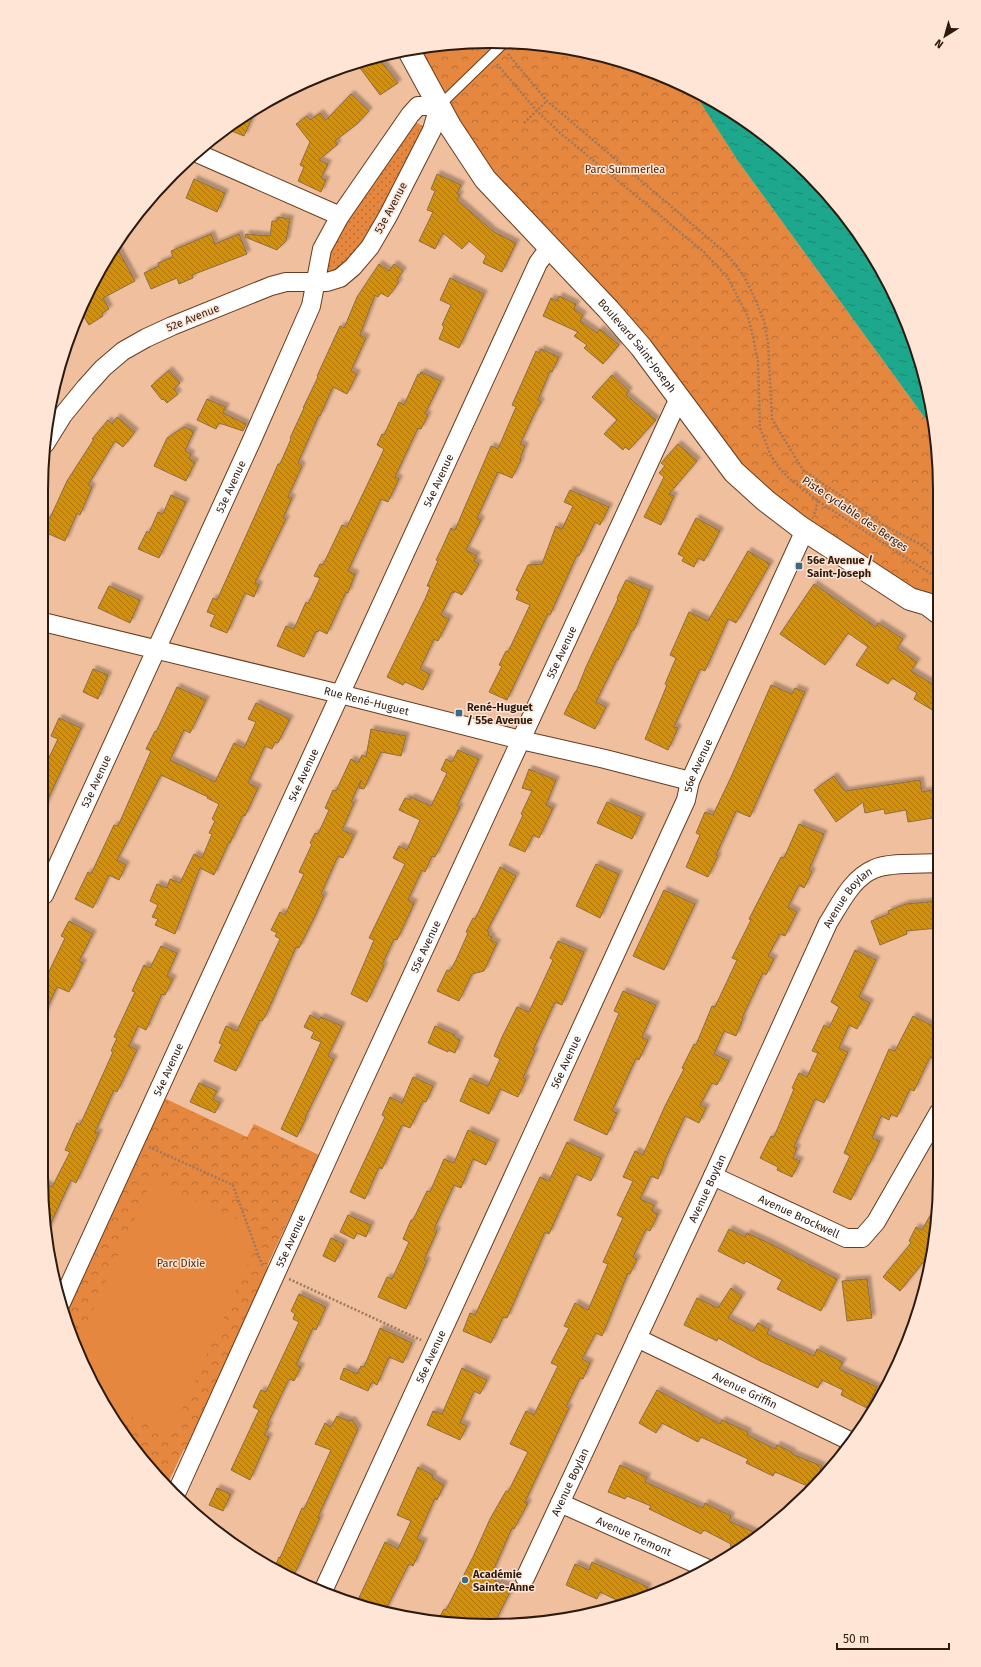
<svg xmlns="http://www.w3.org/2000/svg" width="981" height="1667" font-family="'Fira Sans',sans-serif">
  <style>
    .grass { fill: url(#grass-dots) }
    .park { fill: url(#park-crowns) }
    .garden { fill: #e6873f }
    .water { fill: url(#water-ripples) }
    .building { fill: url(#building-back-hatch); stroke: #8d6f44; filter: url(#shadow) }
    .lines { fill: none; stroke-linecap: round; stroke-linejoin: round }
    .lane-casing { stroke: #663d20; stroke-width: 11 }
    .street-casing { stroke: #663d20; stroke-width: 20 }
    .secondary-casing { stroke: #663d20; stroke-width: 24 }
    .path { stroke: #9c7961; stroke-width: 2.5; stroke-dasharray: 2 2; stroke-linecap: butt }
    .lane { stroke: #fff; stroke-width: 9 }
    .street { stroke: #fff; stroke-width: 18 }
    .secondary { stroke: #fff; stroke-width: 22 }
    .poi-dot { fill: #376b87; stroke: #fee5d5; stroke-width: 1.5 }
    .labels { text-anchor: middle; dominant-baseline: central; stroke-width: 3; stroke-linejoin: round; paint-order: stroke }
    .park-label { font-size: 11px; fill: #4e2809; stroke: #fee5d5 }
    .street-label { font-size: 11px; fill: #2d1b0f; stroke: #fee5d5 }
    .poi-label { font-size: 11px; font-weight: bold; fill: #2d1b0f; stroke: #fee5d5; text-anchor: start }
    .rim { fill: none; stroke: #2d1b0f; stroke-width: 2 }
  </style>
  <defs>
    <pattern id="grass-dots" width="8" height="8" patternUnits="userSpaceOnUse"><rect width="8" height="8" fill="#e6873f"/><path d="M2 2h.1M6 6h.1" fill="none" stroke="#bb6e33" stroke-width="1.8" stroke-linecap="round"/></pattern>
    <pattern id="park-crowns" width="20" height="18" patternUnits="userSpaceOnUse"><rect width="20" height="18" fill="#e6873f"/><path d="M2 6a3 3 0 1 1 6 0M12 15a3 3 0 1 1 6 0" fill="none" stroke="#bb6e33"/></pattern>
    <pattern id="water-ripples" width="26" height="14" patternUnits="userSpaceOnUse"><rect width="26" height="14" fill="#1da78c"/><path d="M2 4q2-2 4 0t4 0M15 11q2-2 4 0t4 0" fill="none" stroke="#1a8771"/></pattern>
    <pattern id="building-back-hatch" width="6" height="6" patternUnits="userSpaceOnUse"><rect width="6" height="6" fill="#d3900a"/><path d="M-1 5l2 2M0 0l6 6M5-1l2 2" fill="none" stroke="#ac7509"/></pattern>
    <filter id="shadow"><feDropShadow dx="3.5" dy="-3.5" stdDeviation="1" flood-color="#0004"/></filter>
  </defs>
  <rect width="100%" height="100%" fill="#efbf9e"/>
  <polygon class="grass" points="415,122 425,127 366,244 332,274 328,272 326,267 327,262 345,221"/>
  <g class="park">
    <polygon points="490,41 578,50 662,75 694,92 699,98 738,161 933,429 939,461 939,607 787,506 751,477 487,164 468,136 418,48"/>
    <polygon points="164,1098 247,1137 254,1124 319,1155 267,1266 271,1269 187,1450 184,1449 166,1487 134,1450 87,1376 64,1317"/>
  </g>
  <polygon class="garden" points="152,1180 263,1231 171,1434 105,1404 87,1376 76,1347"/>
  <polygon class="water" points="694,92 740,117 809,173 880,266 916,346 933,429 738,161"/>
  <g class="building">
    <polygon points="378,57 398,83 380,95 357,64"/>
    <polygon points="351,94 369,111 357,124 335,141 338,144 319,160 328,164 321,178 326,180 321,192 298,181 304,167 300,165 310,142 296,124 307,116 310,120 320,113 326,120"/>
    <polygon points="256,109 244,136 229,130 233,123 241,117"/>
    <polygon points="437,174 461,185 457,194 460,195 457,200 494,232 516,243 502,272 483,263 486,256 469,241 462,249 443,233 435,249 419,241 433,212 427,210 435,191 431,189"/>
    <polygon points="194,179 225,193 217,212 186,198"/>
    <polygon points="278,217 290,219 286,241 277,250 245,237 246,234 270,236 272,221 277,221"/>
    <polygon points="211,234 215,244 239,234 247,254 192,275 193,278 179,284 177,278 151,289 144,273 159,266 158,263 173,257 171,251"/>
    <polygon points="115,244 135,281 103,298 109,309 102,313 103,316 89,325 81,312"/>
    <polygon points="379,264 389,271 394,264 403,271 397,280 399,282 388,297 381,293 378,297 375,295 360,335 366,338 351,371 357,374 347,394 333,387 320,416 319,415 298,463 302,466 288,497 292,498 283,518 286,519 255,583 259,585 254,597 245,593 227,633 210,626 215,615 207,612 213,598 217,600 272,478 278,464 280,464 291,439 290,438 304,408 303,408 318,377 317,376 340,326 344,328 345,326 357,297"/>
    <polygon points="450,278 484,294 459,348 439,339 444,327 442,325 451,305 440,300"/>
    <polygon points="559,296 576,304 574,309 583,315 580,321 597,333 600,329 619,345 603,364 584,348 587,345 574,336 578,332 543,316 551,298 557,301"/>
    <polygon points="541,349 559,357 552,372 550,371 538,400 541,402 534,414 520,444 525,446 520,459 521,460 512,478 498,472 477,518 481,520 466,550 477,556 474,561 479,564 462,595 454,591 454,593 452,592 441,615 449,619 438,641 434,639 420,669 430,674 423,690 405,682 403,685 387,677 425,599 430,587 427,586 438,561 436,560 442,548 451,528 455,530 491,446 498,449 516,407 512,405 536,351 539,353"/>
    <polygon points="169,370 180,383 174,389 178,394 167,403 163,399 162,400 151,386"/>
    <polygon points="421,372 441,381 425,414 428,415 421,429 418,428 395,477 399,479 388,502 381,499 348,571 355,574 348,593 346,592 327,634 319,630 318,632 316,631 304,657 277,646 286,626 294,629 306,602 308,604 320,578 314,576 320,564 323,565 342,525 347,527 380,458 384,449 377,445 382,434 384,435 399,402 404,405 418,374 420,375"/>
    <polygon points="612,375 629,391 626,395 656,420 629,450 625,447 623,450 604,434 617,420 592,397"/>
    <polygon points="207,399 226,407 223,413 246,424 243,431 219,423 216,429 197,420"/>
    <polygon points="117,417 135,432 123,447 115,441 88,485 92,487 80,515 77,513 65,541 42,531 48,517 50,518 67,481 94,439 92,439 108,420 112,424"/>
    <polygon points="184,427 194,431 185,451 191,454 189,459 195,462 186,481 154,466 167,438"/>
    <polygon points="678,444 697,461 669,494 674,496 661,525 644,517 664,477 659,473 665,466 661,463"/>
    <polygon points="570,490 609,507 600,525 595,522 579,556 577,555 550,615 548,614 507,700 489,692 502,666 499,665 506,651 508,652 530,605 516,599 519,592 516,590 528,565 542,564 556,526 562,529 573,506 564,502"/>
    <polygon points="171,495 186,502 159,558 138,549 147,531 149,533 158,512 163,514"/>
    <polygon points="696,518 720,531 704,561 698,558 694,567 682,561 684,557 678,554"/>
    <polygon points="748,551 770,564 736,623 728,619 705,671 700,669 674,727 678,728 668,750 645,739 667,685 665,684 676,658 670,655 689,612 708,621"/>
    <polygon points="626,580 650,590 634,630 632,630 618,660 617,659 596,702 606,707 595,729 564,714 575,692 576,692 586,667 618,599 617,598"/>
    <polygon points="814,584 876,627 878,623 903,639 897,648 917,662 911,671 939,688 939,714 914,699 917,693 892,678 888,684 856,665 868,647 848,633 825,665 780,634"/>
    <polygon points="109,586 140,600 130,623 98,608"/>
    <polygon points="93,669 108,675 98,699 83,692"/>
    <polygon points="771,685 792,694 795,688 805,692 750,817 736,811 716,855 718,856 708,877 686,867 700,835 696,833 705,812 713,815 732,775"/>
    <polygon points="177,687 206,700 190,733 184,730 170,760 215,782 234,743 244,748 256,722 248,719 256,703 290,719 278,743 275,742 272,749 265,746 248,783 258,788 245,816 243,815 230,843 229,842 214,875 200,868 175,934 155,925 158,919 152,917 158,905 150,901 157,884 167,888 170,879 180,883 194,854 202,858 212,834 209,833 215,821 212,819 219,804 207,798 208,797 161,775 117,860 126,865 119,880 109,875 93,908 75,899 88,872 91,874 114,825 118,826 151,751 146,749 155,731 156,732"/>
    <polygon points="59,718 81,728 43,810 43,770 58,739 51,736"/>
    <polygon points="371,729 406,736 401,756 381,752 364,789 359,788 361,780 351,802 354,803 342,830 354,835 343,858 338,856 321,894 324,896 315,916 299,948 296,947 266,1015 262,1021 260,1020 236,1071 214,1061 222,1044 219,1043 226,1026 237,1031 280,939 275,936 277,933 271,930 280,912 285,915 304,874 299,872 312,844 310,843 315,833 318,834 329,810 325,808 333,790 336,791 351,759 358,763 362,755 366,757"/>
    <polygon points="458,750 479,759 457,806 460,807 435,857 432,856 425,872 422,870 408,900 414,903 412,908 397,940 394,939 382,965 384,966 367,1002 351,994 374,940 369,938 405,864 393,858 399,846 407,850 420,820 399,810 405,798 410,800 411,797 431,806 447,773 441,770 446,759 452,762"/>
    <polygon points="529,769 556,780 546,805 553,808 539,838 533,835 525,852 509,845 523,815 521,814 532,791 522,788"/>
    <polygon points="834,776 845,791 920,780 922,792 932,790 934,800 939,799 939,817 908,822 906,810 885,814 884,809 865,813 863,802 836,822 814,790"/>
    <polygon points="607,802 642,817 632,839 597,823"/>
    <polygon points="799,824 824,834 809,870 812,872 804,888 799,885 788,907 797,912 785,936 780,934 768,956 774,959 766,975 763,973 742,1018 743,1019 736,1036 724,1031 714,1054 729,1061 717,1085 712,1083 700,1105 706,1108 699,1123 685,1116 663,1164 664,1164 658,1179 651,1176 640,1199 654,1205 652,1211 658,1214 650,1231 646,1229 633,1257 637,1259 630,1274 628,1273 602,1336 596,1333 582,1359 590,1363 583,1379 580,1378 566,1407 569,1408 525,1502 528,1503 514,1529 512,1528 490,1578 512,1588 494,1624 437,1622 444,1609 446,1610 473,1557 490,1519 506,1491 508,1492 528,1452 510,1444 526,1411 534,1415 558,1366 551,1363 569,1328 564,1326 575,1303 588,1310 608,1264 603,1262 623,1218 617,1215 633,1181 623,1177 635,1151 643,1155 665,1106 684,1069 682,1068 694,1044 696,1045 712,1006 715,1007 737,960 732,958 751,920 749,919 781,857 784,858"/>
    <polygon points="596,864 619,874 600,918 576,906"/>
    <polygon points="500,867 516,876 487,931 489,932 488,935 492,937 491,940 497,943 484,971 472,974 459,1001 437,991 447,970 450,971 456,960 468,933 466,932 473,918 475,919"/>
    <polygon points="664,890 695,904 664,970 633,956"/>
    <polygon points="939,901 939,928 906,931 907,934 880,945 871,921 889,914 888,911 906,904"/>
    <polygon points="69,921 93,934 79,961 83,963 69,992 57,987 44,1015 44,982 65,938 61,936"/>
    <polygon points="558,941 584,952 562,1005 555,1002 533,1050 535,1051 523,1078 526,1079 518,1097 500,1089 489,1114 460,1101 470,1078 488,1086 500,1059 494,1056 502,1037 517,1007 529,1012 553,960 550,958"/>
    <polygon points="161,946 177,953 167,976 173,979 165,995 162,994 146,1030 138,1026 129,1046 137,1050 117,1092 114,1090 95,1132 99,1133 76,1183 71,1180 45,1236 45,1184 52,1187 70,1152 65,1150 77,1123 80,1125 113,1052 111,1051 117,1038 114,1037 135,992 132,991 144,965 150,968"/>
    <polygon points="855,950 876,960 859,997 870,1003 857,1029 849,1025 839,1048 848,1052 824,1103 815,1099 794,1147 797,1148 793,1158 800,1161 792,1177 777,1170 778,1167 760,1158 771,1136 774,1137 794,1089 792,1088 799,1073 807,1077 818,1053 812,1051 824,1025 829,1028 839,1007 831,1002"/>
    <polygon points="623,991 656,1005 642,1037 648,1040 639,1060 636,1058 612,1111 617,1113 607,1135 574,1120 619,1013 614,1011"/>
    <polygon points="310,1015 319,1020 321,1017 342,1026 328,1056 334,1059 305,1118 306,1118 297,1137 281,1129 321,1042 311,1038 314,1032 304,1027"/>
    <polygon points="913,1016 939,1029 939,1049 934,1059 930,1057 914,1091 910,1089 897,1117 891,1114 889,1120 881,1116 872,1138 880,1141 869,1165 868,1164 851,1200 833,1192 850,1156 844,1153 889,1049 895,1051"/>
    <polygon points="435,1026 455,1035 454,1037 460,1040 455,1053 448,1050 448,1052 428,1043"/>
    <polygon points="413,1077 433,1086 426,1102 423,1101 410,1128 402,1125 382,1169 379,1167 365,1199 350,1192 385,1117 382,1115 390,1097 402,1103"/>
    <polygon points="199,1083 217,1091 213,1099 220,1103 215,1113 190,1102"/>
    <polygon points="468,1130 496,1143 486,1165 473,1159 461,1188 454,1185 434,1229 437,1231 424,1260 427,1261 406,1309 378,1297 387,1277 392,1279 409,1242 403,1239 411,1220 413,1220 427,1191 430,1192 444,1159 454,1163"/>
    <polygon points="567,1142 601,1158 591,1181 576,1174 549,1234 545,1232 507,1318 503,1317 491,1343 463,1331 470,1313 475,1315 540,1177 549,1181"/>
    <polygon points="937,1203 939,1206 929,1255 900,1291 883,1277 911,1243 909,1241 916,1227 922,1230"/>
    <polygon points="348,1215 371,1225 366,1237 357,1233 354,1239 340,1232"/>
    <polygon points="729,1229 745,1237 747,1233 771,1244 837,1279 821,1311 777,1289 782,1280 746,1261 744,1264 718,1251"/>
    <polygon points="331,1238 344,1244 335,1262 323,1256"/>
    <polygon points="867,1279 872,1318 847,1321 842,1281"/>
    <polygon points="731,1288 742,1296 728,1318 753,1331 758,1323 769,1329 767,1334 814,1356 817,1349 843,1362 839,1369 877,1387 867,1408 841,1395 843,1390 822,1380 818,1388 760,1361 718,1338 717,1341 684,1325 697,1298 718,1308"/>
    <polygon points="299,1294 326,1307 316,1330 313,1328 296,1365 301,1367 294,1381 290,1379 288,1381 267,1425 269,1426 264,1435 269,1437 250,1480 231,1470 259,1410 253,1407 261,1390 266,1392 299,1322 293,1319 295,1314 291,1311"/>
    <polygon points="380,1328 412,1343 403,1363 389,1357 377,1385 372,1382 368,1391 340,1379 344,1368 357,1374 361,1366 364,1367"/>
    <polygon points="462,1368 487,1380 480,1394 474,1391 460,1423 467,1426 460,1440 427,1425 433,1411 442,1414"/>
    <polygon points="657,1390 720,1424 722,1420 748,1432 747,1435 775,1449 777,1445 792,1452 792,1454 822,1466 812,1488 775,1472 773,1476 746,1463 748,1459 701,1437 698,1442 662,1423 656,1433 639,1423"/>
    <polygon points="337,1416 349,1421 352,1420 358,1429 318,1517 320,1518 295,1573 293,1573 291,1579 274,1569 279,1557 280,1558 302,1508 304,1509 331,1450 315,1444 325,1423 331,1427"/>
    <polygon points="620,1465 647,1477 645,1482 703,1508 705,1503 731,1516 729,1521 761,1535 739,1550 730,1546 731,1544 704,1530 701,1534 649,1509 651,1506 627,1496 625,1499 608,1492"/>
    <polygon points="418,1467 433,1475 432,1478 444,1485 437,1500 435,1498 417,1539 424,1542 413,1566 409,1564 384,1613 356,1604 385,1542 398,1549 411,1521 397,1515"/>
    <polygon points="217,1488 231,1494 223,1511 209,1505"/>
    <polygon points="592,1562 648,1587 643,1598 625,1604 600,1592 597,1599 566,1585 575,1564 589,1570"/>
  </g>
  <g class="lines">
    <g class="lane-casing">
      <polyline id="lane" points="439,106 505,42"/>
    </g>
    <g class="street-casing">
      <g id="street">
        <polyline points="197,153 340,216"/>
        <path id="s1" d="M43,622L340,694L521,740L605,759L690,781"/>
        <path id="s2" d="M44,895L251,442L311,306L322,249L340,216L410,115L418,106H439L432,130L388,216L370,247L353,267L340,278L327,282H286L271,286L172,326L146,338L123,351L103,368L85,388L63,415L45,444"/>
        <path id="s3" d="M713,1176L846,1238H862L876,1222L939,1112"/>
        <path id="s4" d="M61,1303L538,263L549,248"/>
        <path id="s5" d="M637,1338L852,1442"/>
        <path id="s6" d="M175,1496L347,1116L679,398"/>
        <path id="s7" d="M560,1503L708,1569"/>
        <path id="s8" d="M525,1578L713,1176L828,923C840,904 852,878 874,869C889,862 922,864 939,863"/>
        <path id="s9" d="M323,1591L686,800L690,781L805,530"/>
      </g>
    </g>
    <g class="secondary-casing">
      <g id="secondary">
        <path id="s10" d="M408,49L450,126L485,179L608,309L641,347L734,472L766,501L800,527L910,599L927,604L939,613"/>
      </g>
    </g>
    <g class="path">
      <polyline points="479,42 484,48"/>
      <polyline points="508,54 547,101 726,253 744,276 756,301 764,321 768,343 772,419 803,470 885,526 920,544 939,559"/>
      <polyline points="497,64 536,110 559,132 704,252 728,278 748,317 753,337 758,362 760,428 771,456 780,469 790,479 818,501 939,579"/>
      <polyline points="524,123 547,101"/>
      <polyline points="821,497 827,487"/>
      <path d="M814,514C817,509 816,506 818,501"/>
      <polyline points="149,1147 233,1185 262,1265"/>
      <polyline points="289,1279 421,1340"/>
    </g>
    <use href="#lane" class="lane"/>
    <use href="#street" class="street"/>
    <use href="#secondary" class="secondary"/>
  </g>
  <g class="poi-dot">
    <rect x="795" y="562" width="8" height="8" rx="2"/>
    <rect x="455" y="709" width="8" height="8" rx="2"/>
    <circle cx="465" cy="1580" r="4"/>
  </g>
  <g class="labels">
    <g class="park-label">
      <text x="625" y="169">Parc Summerlea</text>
      <text x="181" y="1263">Parc Dixie</text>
    </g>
    <g class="street-label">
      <text transform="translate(391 208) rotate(-62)">53e Avenue</text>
      <text transform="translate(193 318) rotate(-22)">52e Avenue</text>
      <text stroke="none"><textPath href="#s10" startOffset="377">Boulevard Saint-Joseph</textPath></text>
      <text stroke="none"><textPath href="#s4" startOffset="905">54e Avenue</textPath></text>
      <text stroke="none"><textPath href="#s2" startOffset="449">53e Avenue</textPath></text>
      <text transform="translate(855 514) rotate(34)">Piste cyclable des Berges</text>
      <text stroke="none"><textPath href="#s6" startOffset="928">55e Avenue</textPath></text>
      <text stroke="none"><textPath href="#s1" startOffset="333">Rue René-Huguet</textPath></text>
      <text stroke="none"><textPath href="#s9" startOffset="907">56e Avenue</textPath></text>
      <text stroke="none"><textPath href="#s4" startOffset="581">54e Avenue</textPath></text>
      <text stroke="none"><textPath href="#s2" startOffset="125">53e Avenue</textPath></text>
      <text stroke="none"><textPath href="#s8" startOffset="754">Avenue Boylan</textPath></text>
      <text stroke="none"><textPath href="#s6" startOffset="604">55e Avenue</textPath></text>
      <text stroke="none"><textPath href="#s9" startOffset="582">56e Avenue</textPath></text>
      <text stroke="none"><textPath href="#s4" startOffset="257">54e Avenue</textPath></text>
      <text stroke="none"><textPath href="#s8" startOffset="430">Avenue Boylan</textPath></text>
      <text stroke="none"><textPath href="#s3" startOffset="95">Avenue Brockwell</textPath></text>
      <text stroke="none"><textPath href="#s6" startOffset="280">55e Avenue</textPath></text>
      <text stroke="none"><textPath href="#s9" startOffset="258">56e Avenue</textPath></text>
      <text stroke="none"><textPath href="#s5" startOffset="120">Avenue Griffin</textPath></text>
      <text stroke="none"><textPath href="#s8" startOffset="106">Avenue Boylan</textPath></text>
      <text stroke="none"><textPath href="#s7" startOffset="81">Avenue Tremont</textPath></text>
    </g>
    <g class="poi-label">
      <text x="807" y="560">56e Avenue /<tspan x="807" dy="13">Saint-Joseph</tspan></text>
      <text x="467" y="707">René-Huguet<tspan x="467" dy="13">/ 55e Avenue</tspan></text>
      <text x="473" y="1574">Académie<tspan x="473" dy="13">Sainte-Anne</tspan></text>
    </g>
  </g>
  <path d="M0 0H981V1667H0ZM490 48H491A442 442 0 0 1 933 490V1177A442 442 0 0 1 491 1619H490A442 442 0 0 1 48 1177V490A442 442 0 0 1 490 48Z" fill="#fee5d5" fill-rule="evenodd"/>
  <path class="rim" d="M490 48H491A442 442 0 0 1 933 490V1177A442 442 0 0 1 491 1619H490A442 442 0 0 1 48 1177V490A442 442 0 0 1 490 48Z"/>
  <g transform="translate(945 36) rotate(217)" stroke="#fee5d5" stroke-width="3" paint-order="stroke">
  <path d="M0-3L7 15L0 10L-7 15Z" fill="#2d1b0f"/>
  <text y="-6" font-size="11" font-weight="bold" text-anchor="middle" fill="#2d1b0f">N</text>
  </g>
  <path d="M837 1643v6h112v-6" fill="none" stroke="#2d1b0f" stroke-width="2"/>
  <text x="843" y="1643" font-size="12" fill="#2d1b0f" stroke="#fee5d5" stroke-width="3" paint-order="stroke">50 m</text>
</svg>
